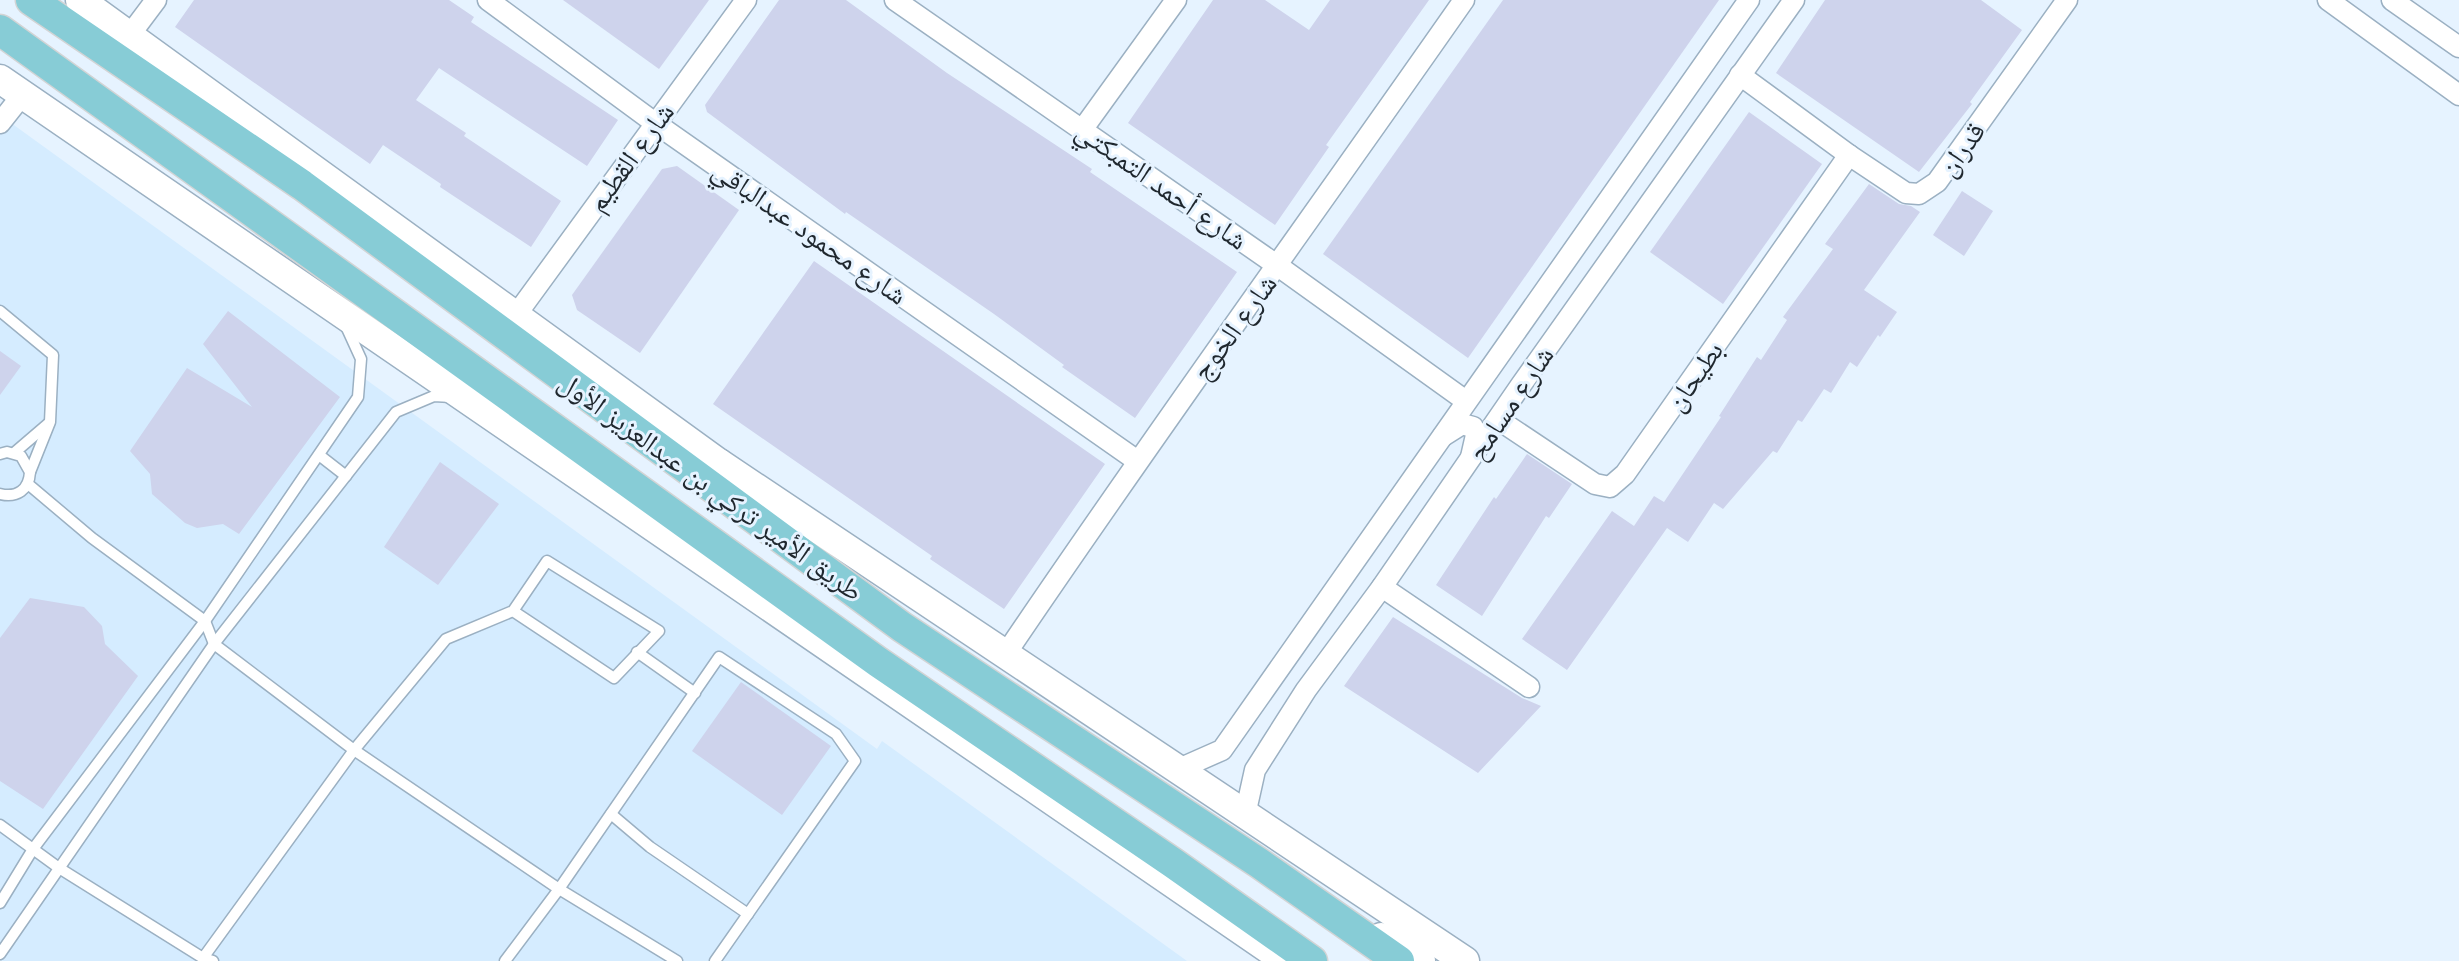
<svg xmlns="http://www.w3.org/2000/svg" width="2459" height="961" font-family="Montserrat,'Noto Naskh Arabic',sans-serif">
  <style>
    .built { fill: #d5ecff }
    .building { fill: #ced3ec }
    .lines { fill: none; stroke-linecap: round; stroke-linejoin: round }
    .lane-casing { stroke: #9bb0c2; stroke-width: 13 }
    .street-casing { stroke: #9bb0c2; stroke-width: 23 }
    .secondary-casing { stroke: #9bb0c2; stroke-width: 31 }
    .primary-casing { stroke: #d2d4d5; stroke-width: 33 }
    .lane { stroke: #fff; stroke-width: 10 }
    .street { stroke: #fff; stroke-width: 20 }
    .secondary { stroke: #fff; stroke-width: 28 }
    .primary { stroke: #87ccd6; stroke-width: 30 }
    .labels { text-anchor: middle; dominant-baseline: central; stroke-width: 6; stroke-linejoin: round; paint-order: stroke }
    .street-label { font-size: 28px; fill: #1f272e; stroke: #e6f3ff }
  </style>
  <rect width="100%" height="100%" fill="#e6f3ff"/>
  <polygon class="built" points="0,115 877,749 882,741 1187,961 0,961"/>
  <g class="building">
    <polygon points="194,0 449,0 474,17 471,22 618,120 587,166 439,68 416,100 466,133 464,136 561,201 531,247 440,187 441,184 383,145 370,164 175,27"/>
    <polygon points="563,0 709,0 659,69"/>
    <polygon points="779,0 846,0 947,73 1092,169 1090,172 1237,272 1135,418 1062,367 1064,365 994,314 846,212 845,214 707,112 705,105"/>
    <polygon points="1213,0 1265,0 1309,30 1330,0 1429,0 1326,145 1329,147 1275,225 1128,123"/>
    <polygon points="1503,0 1719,0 1468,358 1323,254"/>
    <polygon points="1825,0 1981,0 2022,30 1970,102 1972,104 1919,172 1776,73"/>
    <polygon points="1749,112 1822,164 1723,304 1650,252"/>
    <polygon points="677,166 739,210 640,353 577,310 572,295 662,169"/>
    <polygon points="1869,184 1899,204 1911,206 1920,212 1864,290 1897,312 1880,337 1878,335 1857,367 1850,362 1831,393 1824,389 1802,422 1798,420 1777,453 1773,451 1723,509 1714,503 1688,542 1667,528 1567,670 1522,639 1612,511 1634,526 1654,496 1664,502 1721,417 1719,416 1757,357 1761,360 1787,320 1783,317 1833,249 1825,244"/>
    <polygon points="1962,191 1993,211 1964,256 1933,235"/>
    <polygon points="814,261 1105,464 1004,609 930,559 932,556 713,404"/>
    <polygon points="228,311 340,397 239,534 223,524 197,528 185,523 152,494 150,474 130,451 187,368 252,407 203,344"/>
    <polygon points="0,351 21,366 0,395"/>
    <polygon points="1527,454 1572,484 1549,518 1546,516 1482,616 1436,585 1494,497 1496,499"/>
    <polygon points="440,462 499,504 438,585 384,547"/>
    <polygon points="30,598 84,607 102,626 105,644 138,676 43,809 0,781 0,638"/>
    <polygon points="1393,617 1522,698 1541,706 1478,773 1344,686"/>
    <polygon points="741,682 831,746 782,815 692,751"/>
  </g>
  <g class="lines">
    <g class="lane-casing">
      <g id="lane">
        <polyline points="0,311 53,355 50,422 30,472"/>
        <polyline points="14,453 49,423"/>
        <path d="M0,454L7,452L21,456L30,472C29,490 17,498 0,494"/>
        <polyline points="319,455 346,476"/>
        <polyline points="28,484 92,538 205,621 214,644 354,750 559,889 677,961"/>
        <polyline points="637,652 695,693"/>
        <polyline points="611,814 650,847 748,914"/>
        <polyline points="0,825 59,868 203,958 213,961"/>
        <polyline points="0,903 33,849 205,621 358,397 361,359 345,324"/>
        <polyline points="0,954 214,644 396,412 434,396 451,397"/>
        <polyline points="203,958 354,750 446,639 513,611 547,561 659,631 614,678 513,611"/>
        <polyline points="505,961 559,889 719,657 836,734 855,761 715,961"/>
      </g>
    </g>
    <g class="street-casing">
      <g id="street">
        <polyline points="488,0 655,123 1136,460"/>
        <polyline points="895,0 1278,266 1466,401"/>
        <polyline points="2328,0 2459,95"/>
        <polyline points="2392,0 2459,47"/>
        <polyline points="129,36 156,0"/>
        <polyline points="1740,75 1849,155 1906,193 1919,194 1937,182 2067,0"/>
        <polyline points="0,123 23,94"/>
        <polyline points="1082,130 1176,0"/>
        <polyline points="516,315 746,0"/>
        <polyline points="1499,420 1595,484 1610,487 1625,474 1849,155"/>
        <polyline points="1443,436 1462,424 1473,427 1476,435 1471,457"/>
        <polyline points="1382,587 1529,687"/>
        <path d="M1005,655C1154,434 1311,219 1464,0"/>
        <polyline points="1179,769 1222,750 1749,0"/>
        <polyline points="1245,815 1255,770 1306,690 1382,587 1521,385 1794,0"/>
      </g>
    </g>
    <g class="secondary-casing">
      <g id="secondary">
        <polyline points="80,0 719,463 727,477"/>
        <polyline points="0,79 1286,961"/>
        <polyline points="719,463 1465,961"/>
        <polyline points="1381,937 1421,961"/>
      </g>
    </g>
    <g class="primary-casing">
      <g id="primary">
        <polyline points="31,0 302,185 902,627 1259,863 1399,961"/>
        <polyline points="0,30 878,662 1173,863 1312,961"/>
      </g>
    </g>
    <use href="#lane" class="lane"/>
    <use href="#street" class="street"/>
    <use href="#secondary" class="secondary"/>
    <use href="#primary" class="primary"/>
  </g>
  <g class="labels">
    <g class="street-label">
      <text transform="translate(1961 149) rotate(-54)">قدران</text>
      <text transform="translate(630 157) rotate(-54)">شارع القطيم</text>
      <text transform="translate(1162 185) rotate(35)">شارع أحمد التمبكتي</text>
      <text transform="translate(810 232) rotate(35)">شارع محمود عبدالباقي</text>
      <text transform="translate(1234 327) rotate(-54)">شارع الخوج</text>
      <text transform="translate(1694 376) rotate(-55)">بطيحان</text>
      <text transform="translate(1510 403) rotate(-56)">شارع مسامح</text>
      <text transform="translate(711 486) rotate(36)">طريق الأمير تركي بن عبدالعزيز الأول</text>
    </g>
  </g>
</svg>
